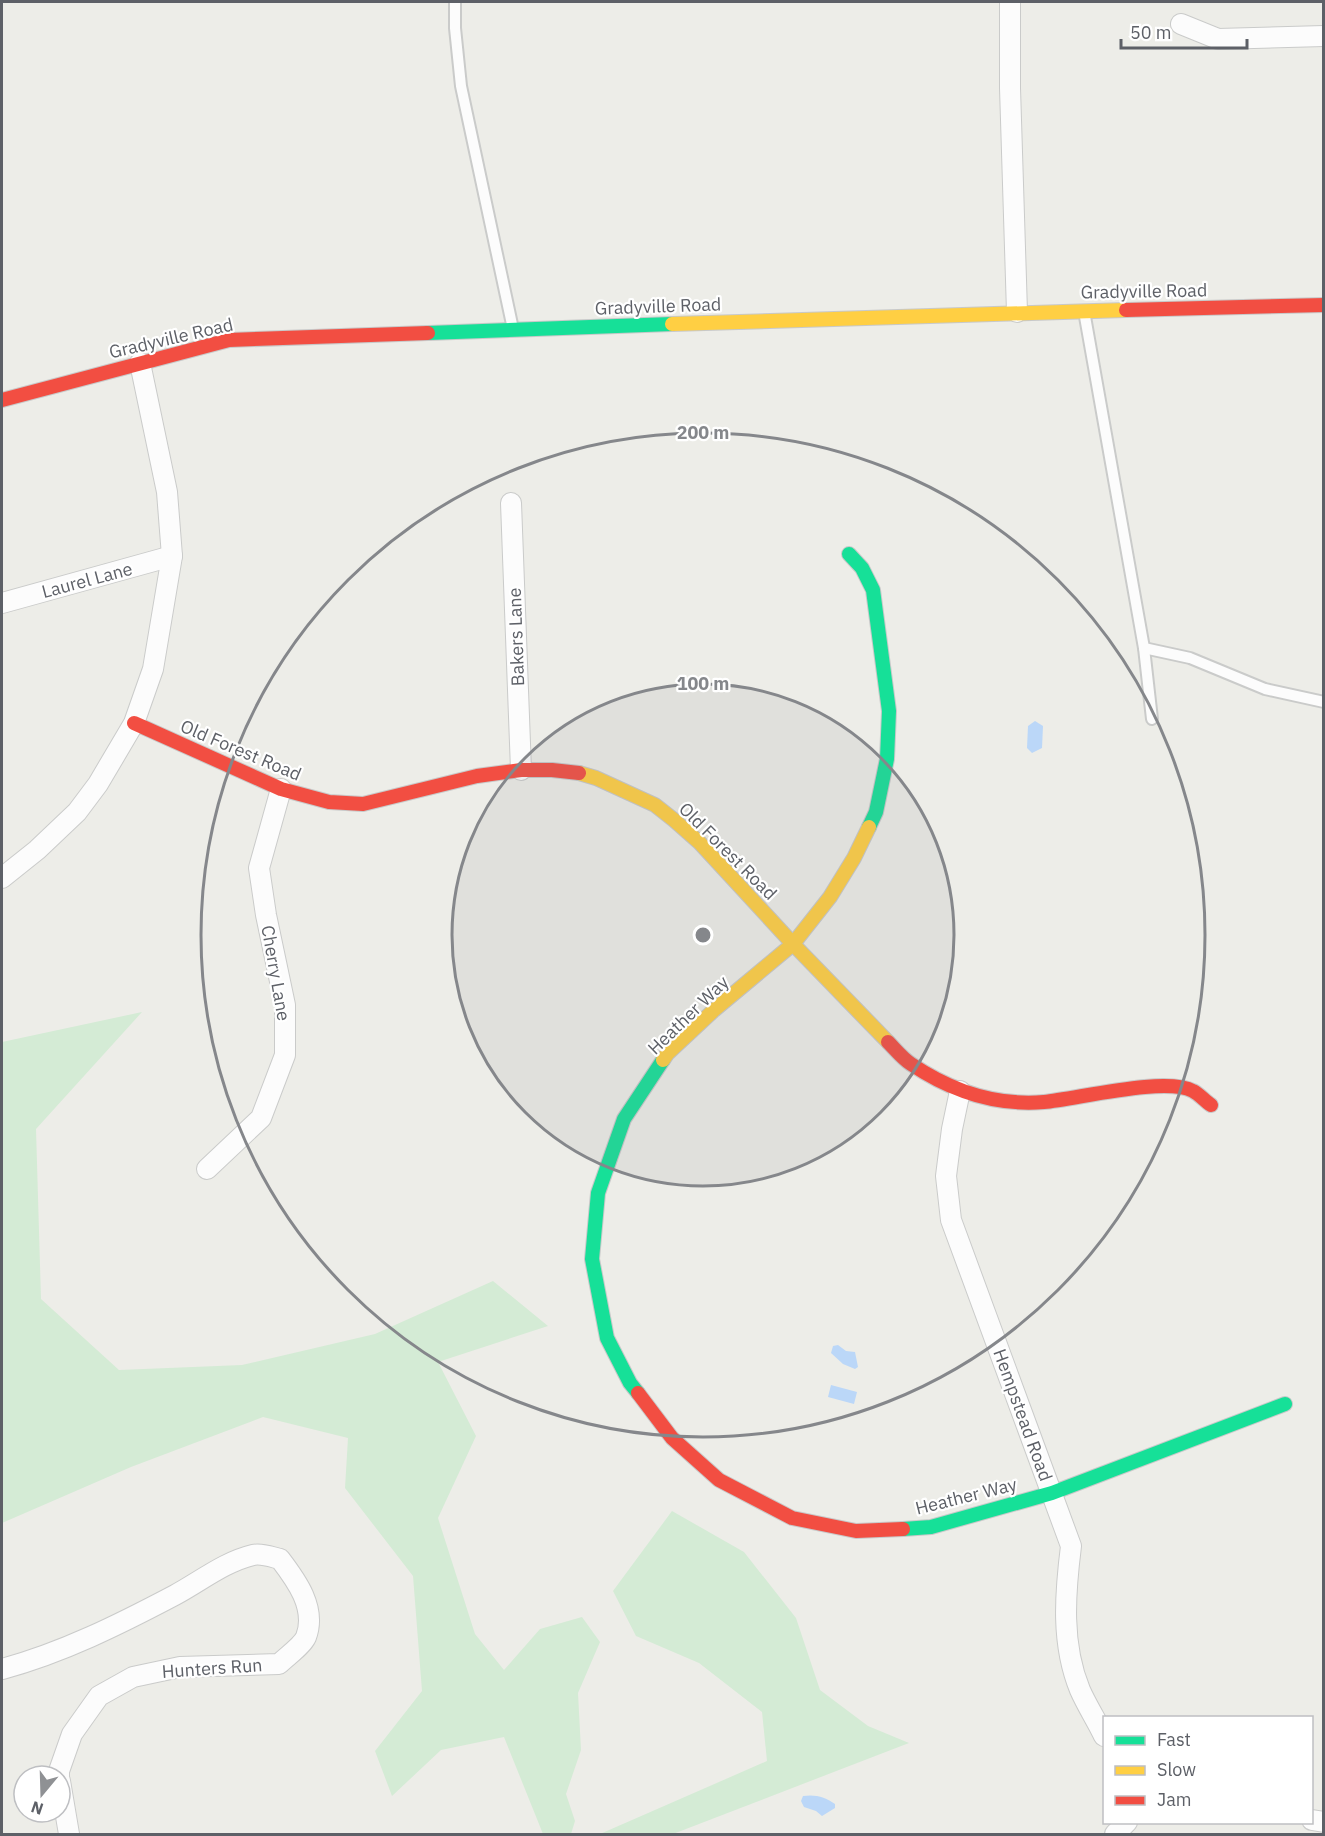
<svg xmlns="http://www.w3.org/2000/svg" width="1325" height="1836" font-family="'IBM Plex Sans',sans-serif">
  <style>
    .green { fill: #d4ebd5 }
    .water { fill: #bbd7f8 }
    .lines { fill: none; stroke-linecap: round; stroke-linejoin: round }
    .lane-casing { stroke: #cacbca; stroke-width: 14 }
    .street-casing { stroke: #cacbca; stroke-width: 22 }
    .fast-casing { stroke: #c8c9c9; stroke-width: 16 }
    .slow-casing { stroke: #c8c9c9; stroke-width: 16 }
    .jam-casing { stroke: #c8c9c9; stroke-width: 16 }
    .lane { stroke: #fcfcfc; stroke-width: 10 }
    .street { stroke: #fcfcfc; stroke-width: 20 }
    .fast { stroke: #16e098; stroke-width: 14 }
    .slow { stroke: #ffcf43; stroke-width: 14 }
    .jam { stroke: #f24e42; stroke-width: 14 }
    .ring { fill: none; stroke: #85878b; stroke-width: 3 }
    .labels { text-anchor: middle; dominant-baseline: central; stroke-width: 4.5; stroke-linejoin: round; paint-order: stroke }
    .street-label { font-size: 18px; fill: #5d6067; stroke: #fff }
    .centre { fill: #85878b; stroke: #fff; stroke-width: 3 }
    .ring-label { font-size: 18px; text-anchor: middle; font-weight: bold; fill: #85878b; stroke: #fff; stroke-width: 4.5; stroke-linejoin: round; paint-order: stroke }
  </style>
  <rect width="100%" height="100%" fill="#edede8"/>
  <g class="green">
    <polygon points="142,1012 36,1129 41,1299 119,1370 242,1365 375,1334 493,1281 548,1326 438,1362 476,1436 438,1518 475,1634 504,1670 540,1629 582,1617 600,1642 578,1693 581,1750 566,1794 575,1821 571,1834 543,1834 504,1737 441,1750 392,1796 375,1751 422,1691 413,1576 345,1488 348,1438 263,1417 131,1467 2,1523 2,1042"/>
    <polygon points="672,1511 744,1552 796,1618 820,1690 868,1726 909,1743 673,1834 600,1834 767,1761 762,1712 699,1663 636,1636 613,1591"/>
  </g>
  <g class="water">
    <polygon points="1035,721 1043,726 1042,748 1032,753 1027,748 1028,726"/>
    <polygon points="838,1345 846,1351 855,1352 858,1367 855,1369 843,1364 831,1353 833,1346"/>
    <polygon points="831,1385 857,1392 854,1404 828,1397"/>
    <path d="M803,1796C815,1794 826,1797 835,1804V1808L822,1816L816,1811L804,1807L801,1801Z"/>
  </g>
  <g class="lines">
    <g class="lane-casing">
      <g id="lane">
        <polyline points="455,2 455,28 461,86 513,329"/>
        <polyline points="1084,311 1144,648 1152,719"/>
        <polyline points="1144,648 1190,658 1265,689 1324,702"/>
      </g>
    </g>
    <g class="street-casing">
      <g id="street">
        <polyline points="1010,2 1010,88 1017,312"/>
        <polyline points="1181,24 1218,39 1324,36"/>
        <polyline points="511,503 521,770"/>
        <polyline points="2,603 172,556"/>
        <polyline points="2,878 37,850 77,812 98,784 134,723 153,669 172,556 167,492 140,363"/>
        <path d="M960,1091L952,1129L946,1176L951,1220L1071,1546C1065,1594 1061,1644 1080,1690C1087,1706 1097,1721 1104,1736"/>
        <polyline points="207,1169 261,1118 285,1055 285,1005 266,915 259,868 281,789"/>
        <path d="M2,1669C62,1653 120,1624 175,1595C201,1581 224,1562 253,1555C261,1553 272,1557 280,1559C296,1580 317,1608 306,1637C302,1646 287,1656 279,1664L180,1667L133,1677L99,1696L72,1734L59,1771V1776"/>
        <polyline points="60,1781 69,1834"/>
        <polyline points="1312,1820 1324,1822"/>
        <polyline points="1115,1834 1127,1822"/>
      </g>
    </g>
    <g class="fast-casing">
      <g id="fast">
        <polyline points="428,333 672,324"/>
        <polyline points="849,554 862,568 873,590 889,711 887,759 876,812 869,827"/>
        <polyline points="638,1393 630,1383 607,1338 592,1259 598,1193 624,1119 663,1060"/>
        <polyline points="903,1529 931,1527 1052,1493 1285,1404"/>
      </g>
    </g>
    <g class="slow-casing">
      <g id="slow">
        <polyline points="672,324 1126,310"/>
        <polyline points="579,773 596,778 655,805 674,820 700,843 793,944 888,1042"/>
        <polyline points="663,1060 667,1054 714,1010 793,944 830,897 854,858 869,827"/>
      </g>
    </g>
    <g class="jam-casing">
      <g id="jam">
        <polyline points="1126,310 1324,305"/>
        <polyline points="2,400 229,340 428,333"/>
        <polyline points="134,723 281,789 329,802 363,804 477,776 521,770 552,770 579,773"/>
        <path d="M888,1042C895,1049 902,1058 911,1064C951,1091 995,1106 1044,1102C1077,1099 1166,1076 1193,1091C1199,1094 1205,1101 1211,1105"/>
        <polyline points="638,1393 672,1438 719,1480 792,1518 856,1531 903,1529"/>
      </g>
    </g>
    <use href="#lane" class="lane"/>
    <use href="#street" class="street"/>
    <use href="#fast" class="fast"/>
    <use href="#slow" class="slow"/>
    <use href="#jam" class="jam"/>
  </g>
  <circle cx="703" cy="935" r="251" fill="#85878b" fill-opacity=".12"/>
  <g class="ring">
    <circle cx="703" cy="935" r="251"/>
    <circle cx="703" cy="935" r="502"/>
  </g>
  <g class="labels">
    <g class="street-label">
      <text transform="translate(1144 291) rotate(-1)">Gradyville Road</text>
      <text transform="translate(658 306) rotate(-2)">Gradyville Road</text>
      <text transform="translate(171 338) rotate(-13)">Gradyville Road</text>
      <text transform="translate(87 580) rotate(-15)">Laurel Lane</text>
      <text transform="translate(516 637) rotate(-92)">Bakers Lane</text>
      <text transform="translate(241 750) rotate(23)">Old Forest Road</text>
      <text transform="translate(728 851) rotate(45)">Old Forest Road</text>
      <text transform="translate(276 973) rotate(80)">Cherry Lane</text>
      <text transform="translate(688 1015) rotate(-44)">Heather Way</text>
      <text transform="translate(1023 1415) rotate(70)">Hempstead Road</text>
      <text transform="translate(966 1496) rotate(-14)">Heather Way</text>
      <text transform="translate(212 1668) rotate(-4)">Hunters Run</text>
    </g>
  </g>
  <circle cx="703" cy="935" r="9" class="centre"/>
  <g class="ring-label">
    <text x="703" y="439">200 m</text>
    <text x="703" y="690">100 m</text>
  </g>
  <rect width="1325" height="1836" fill="none" stroke="#5d6067" stroke-width="6"/>
  <rect x="1103" y="1716" width="210" height="108" fill="#ffffff" stroke="#bebfc2" stroke-width="1.5"/>
  <rect x="1115" y="1736" width="30" height="9" fill="#16e098" stroke="#bebfc2" stroke-width="1.5"/>
  <text x="1157" y="1746" font-size="18" fill="#5d6067">Fast</text>
  <rect x="1115" y="1766" width="30" height="9" fill="#ffcf43" stroke="#bebfc2" stroke-width="1.5"/>
  <text x="1157" y="1776" font-size="18" fill="#5d6067">Slow</text>
  <rect x="1115" y="1796" width="30" height="9" fill="#f24e42" stroke="#bebfc2" stroke-width="1.5"/>
  <text x="1157" y="1806" font-size="18" fill="#5d6067">Jam</text>
  <g transform="translate(42 1794) rotate(199)"><circle r="28" fill="#ffffff" stroke="#bebfc2" stroke-width="1.5"/>
  <path d="M0-4.5L10 22L0 15L-10 22Z" fill="#8f9194"/>
  <text y="-9" font-size="16" font-weight="bold" text-anchor="middle" fill="#5d6067">N</text>
  </g>
  <path d="M1121 39v9h126v-9" fill="none" stroke="#5d6067" stroke-width="3"/>
  <text x="1130" y="39" font-size="18" fill="#5d6067" stroke="#ffffff" stroke-width="4.5" paint-order="stroke">50 m</text>
</svg>
